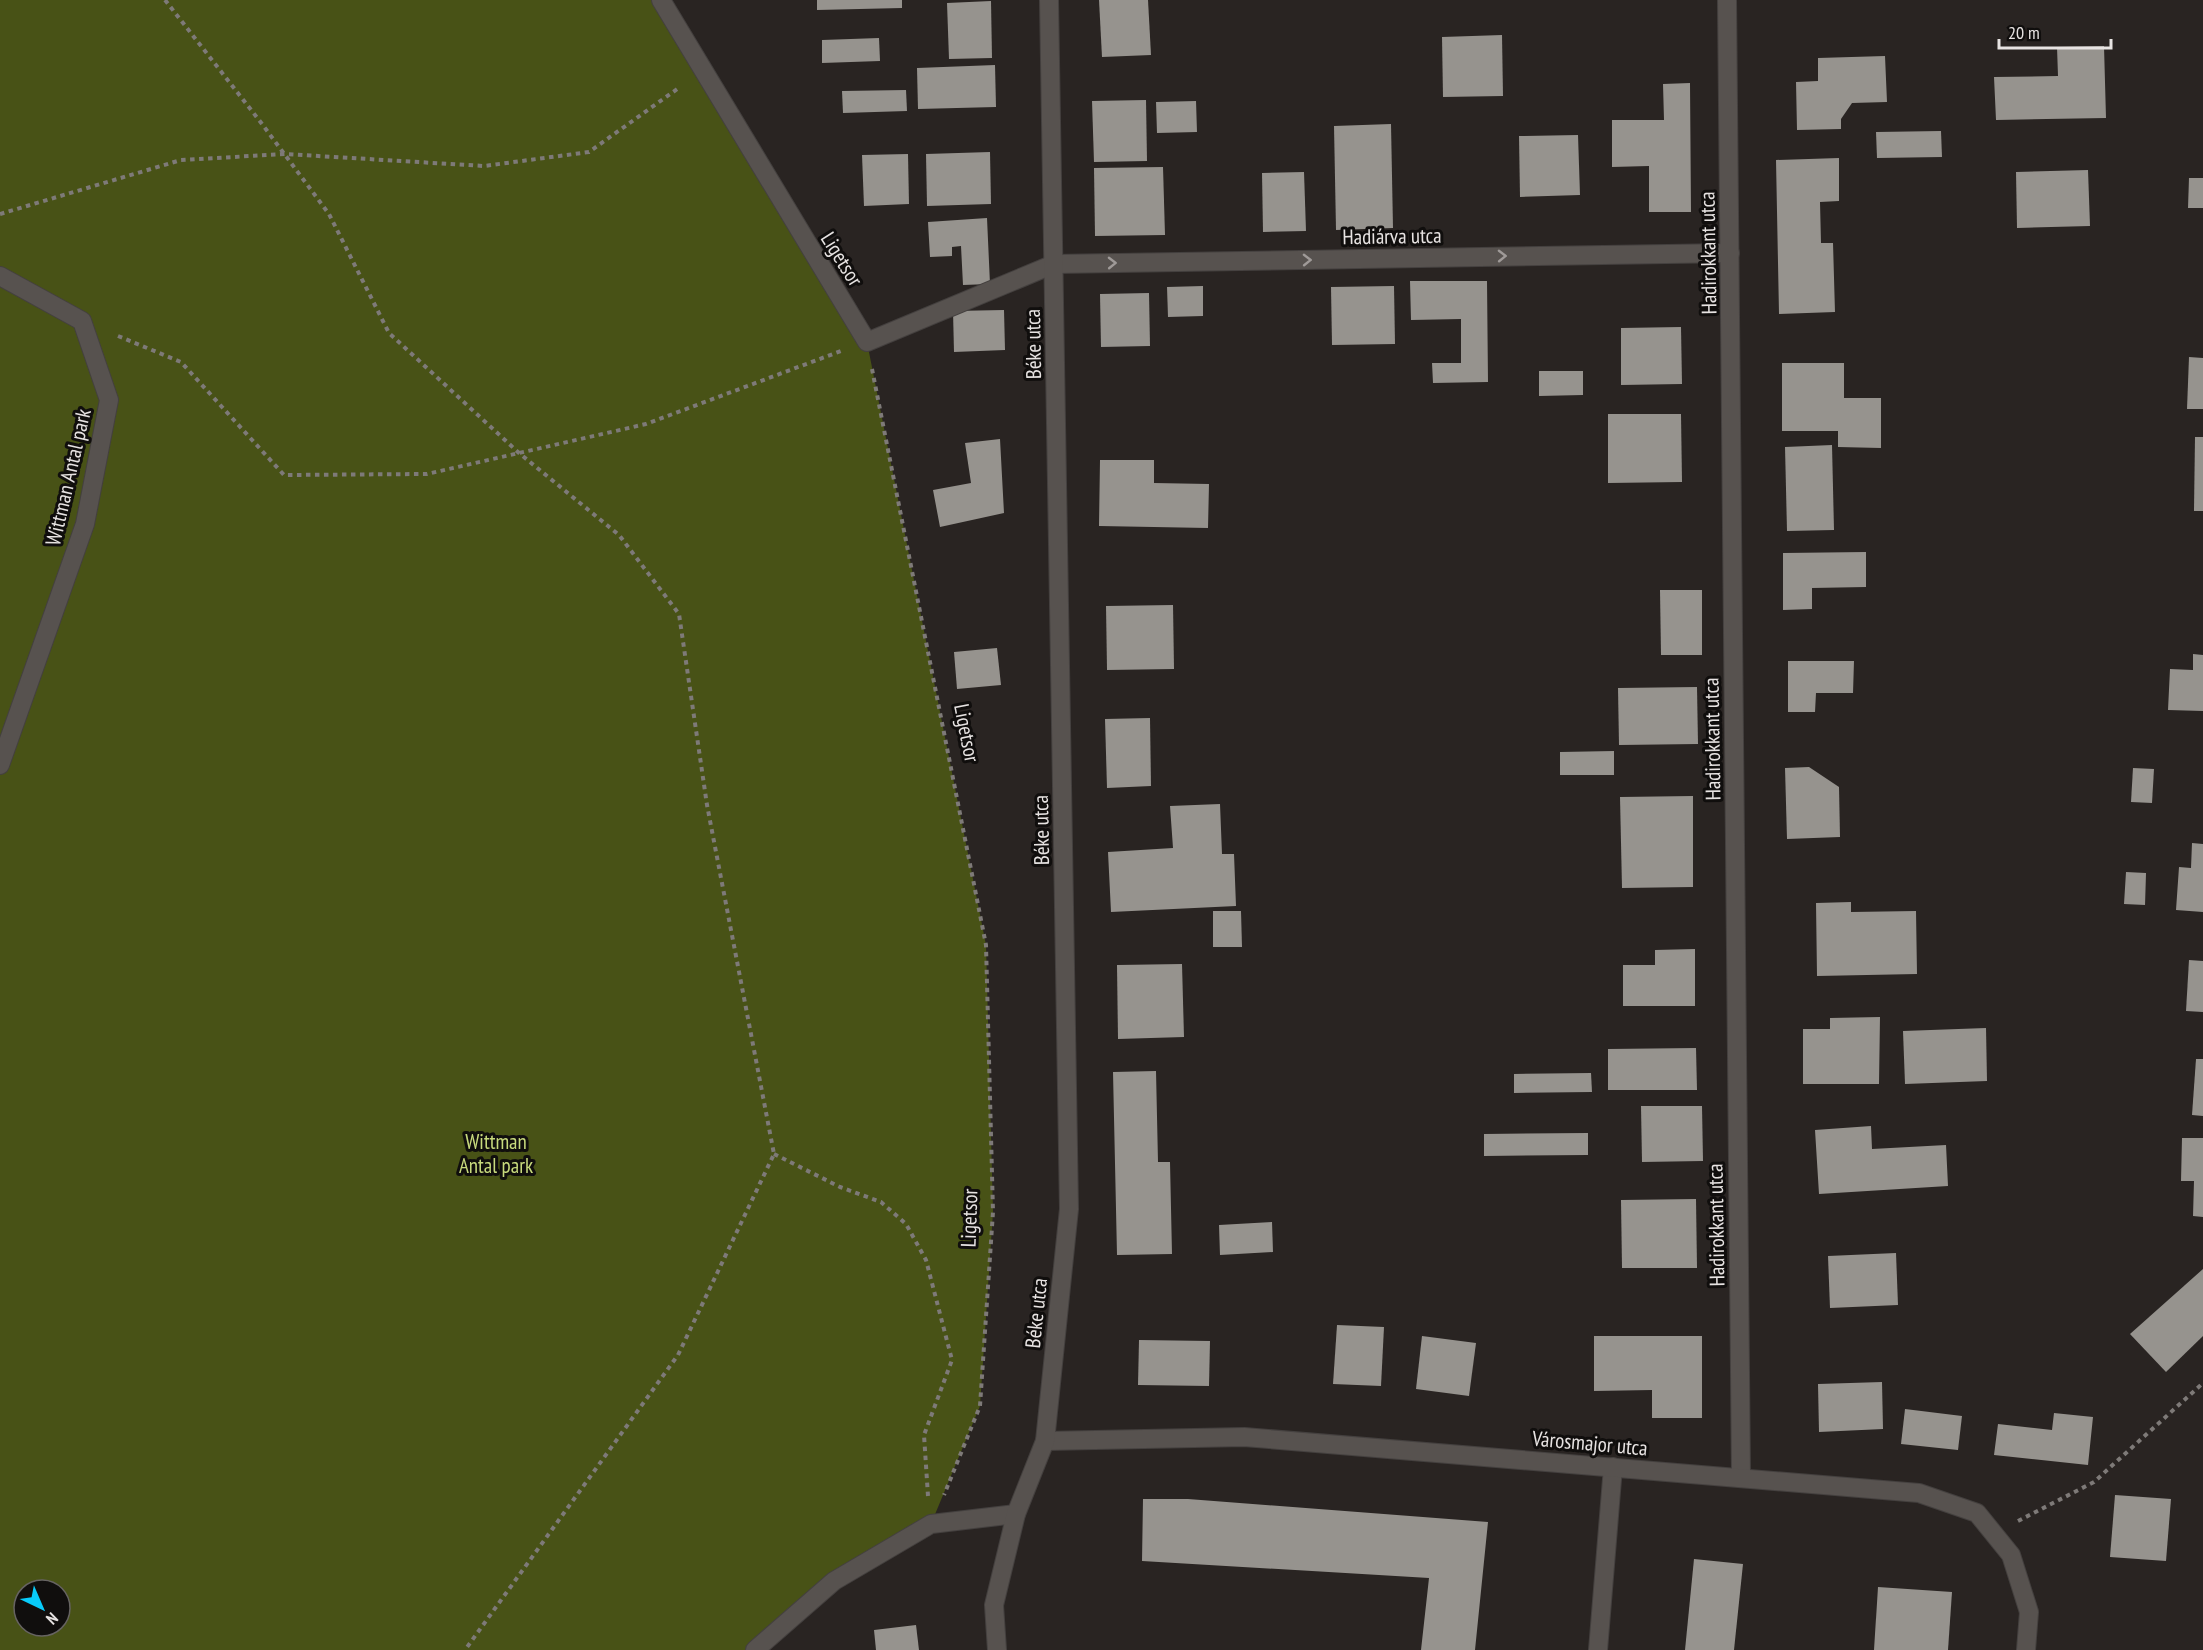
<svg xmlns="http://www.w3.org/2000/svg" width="2203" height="1650" font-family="'PT Sans Narrow',sans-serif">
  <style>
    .green { fill: #485216; fill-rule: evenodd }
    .building { fill: #96938e }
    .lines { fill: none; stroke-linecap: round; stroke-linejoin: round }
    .lane-casing { stroke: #44403f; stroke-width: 20 }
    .street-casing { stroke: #44403f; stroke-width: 20 }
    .path { stroke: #7e7a78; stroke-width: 4; stroke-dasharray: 4.5 4.5; stroke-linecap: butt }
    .lane { stroke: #57524f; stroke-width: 18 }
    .street { stroke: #57524f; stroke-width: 18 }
    .oneway { stroke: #9f9a98 }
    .labels { text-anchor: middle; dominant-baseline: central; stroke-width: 6; stroke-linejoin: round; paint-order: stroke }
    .street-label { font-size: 21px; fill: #e7e3e2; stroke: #100e0d }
    .park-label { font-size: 21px; fill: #c8da7d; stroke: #100e0d }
  </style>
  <rect width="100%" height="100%" fill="#292422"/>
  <path class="green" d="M0,0H662L867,342L986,945L993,1212L980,1406L931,1524L834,1581L755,1650H0ZM24,1590H60V1626H24Z"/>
  <g class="building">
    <polygon points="817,0 902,0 902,8 817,10"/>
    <polygon points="1099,0 1148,0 1151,55 1102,57"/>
    <polygon points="991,1 992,58 949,59 947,3"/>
    <polygon points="1502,35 1503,96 1443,97 1442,37"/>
    <polygon points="879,38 880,61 822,63 822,40"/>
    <polygon points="2104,46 2106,118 1996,120 1994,77 2058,76 2057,47"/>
    <polygon points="1885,56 1887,102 1852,103 1841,119 1841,129 1797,130 1796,82 1818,81 1818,58"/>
    <polygon points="995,65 996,107 918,109 917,68"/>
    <polygon points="1690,83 1691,212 1649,212 1649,166 1612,167 1612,120 1664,120 1663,84"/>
    <polygon points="906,90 907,111 843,113 842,91"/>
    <polygon points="1146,100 1147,161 1094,162 1092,101"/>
    <polygon points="1196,101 1197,132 1157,133 1156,102"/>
    <polygon points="1391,124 1393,228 1336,230 1334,126"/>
    <polygon points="1941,131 1942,157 1877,158 1876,132"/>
    <polygon points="1578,135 1580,195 1520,197 1519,136"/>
    <polygon points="990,152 991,204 927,206 926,154"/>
    <polygon points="908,154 909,204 864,206 862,155"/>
    <polygon points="1839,158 1839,201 1820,202 1821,243 1833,243 1835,312 1779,314 1776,160"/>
    <polygon points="1163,167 1165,235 1095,236 1094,168"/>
    <polygon points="2088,170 2090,226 2017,228 2016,172"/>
    <polygon points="1304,172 1306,231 1263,232 1262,173"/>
    <polygon points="2189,178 2203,178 2203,208 2188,208"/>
    <polygon points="987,218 990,284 963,285 961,246 952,247 952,256 930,257 928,222"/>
    <polygon points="1410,281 1487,281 1488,382 1433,383 1432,363 1461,363 1461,319 1411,320"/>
    <polygon points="1203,286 1203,316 1168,317 1167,287"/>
    <polygon points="1394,286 1395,344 1332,345 1331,287"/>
    <polygon points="1149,293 1150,346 1101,347 1100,294"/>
    <polygon points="1004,310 1005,350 954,352 953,311"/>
    <polygon points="1681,327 1682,384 1621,385 1621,328"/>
    <polygon points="2189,357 2203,358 2203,409 2187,409"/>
    <polygon points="1782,363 1844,363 1844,398 1881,398 1881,448 1838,447 1838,431 1782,431"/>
    <polygon points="1539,371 1583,371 1583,395 1539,396"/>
    <polygon points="1608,414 1681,414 1682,482 1608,483"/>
    <polygon points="2195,437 2203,437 2203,511 2194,511"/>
    <polygon points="1000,439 1004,513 940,527 933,490 971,483 965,443"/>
    <polygon points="1832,445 1834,530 1787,531 1785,447"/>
    <polygon points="1100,460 1154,460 1154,483 1209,484 1208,528 1099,526"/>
    <polygon points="1866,552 1866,587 1812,588 1812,609 1783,610 1783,553"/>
    <polygon points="1660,590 1702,590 1702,655 1661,655"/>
    <polygon points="1173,605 1174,669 1107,670 1106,606"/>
    <polygon points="997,648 1001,685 957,689 954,652"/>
    <polygon points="2193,654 2203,655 2203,711 2168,710 2170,669 2193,670"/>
    <polygon points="1788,661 1854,661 1853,693 1816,693 1815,712 1788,712"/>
    <polygon points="1697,687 1698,744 1619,745 1618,688"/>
    <polygon points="1150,718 1151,786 1107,788 1105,719"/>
    <polygon points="1614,751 1614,775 1560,775 1560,752"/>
    <polygon points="1809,767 1839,787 1840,837 1787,839 1785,768"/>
    <polygon points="2133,768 2154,769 2152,803 2131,802"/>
    <polygon points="1693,796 1693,887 1622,888 1620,797"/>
    <polygon points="1220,804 1222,854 1234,854 1236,906 1111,912 1108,852 1173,848 1170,806"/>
    <polygon points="2192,843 2203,844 2203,912 2176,910 2179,867 2191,868"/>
    <polygon points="2126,872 2146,873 2145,905 2124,904"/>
    <polygon points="1851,902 1851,912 1916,911 1917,974 1817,976 1816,903"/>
    <polygon points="1213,911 1241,911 1242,947 1213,947"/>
    <polygon points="1695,949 1695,1006 1623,1006 1623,965 1655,965 1655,950"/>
    <polygon points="2189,960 2203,961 2203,1012 2186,1011"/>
    <polygon points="1182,964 1184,1037 1118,1039 1117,965"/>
    <polygon points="1880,1017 1879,1084 1803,1084 1803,1029 1830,1029 1830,1018"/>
    <polygon points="1986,1028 1987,1081 1905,1084 1903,1031"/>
    <polygon points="1696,1048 1697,1090 1608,1090 1608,1049"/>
    <polygon points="2196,1059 2203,1059 2203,1116 2192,1115"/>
    <polygon points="1156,1071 1158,1162 1170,1162 1172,1254 1117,1255 1113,1072"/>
    <polygon points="1591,1073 1592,1092 1514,1093 1514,1074"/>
    <polygon points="1641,1106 1702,1106 1703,1161 1642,1162"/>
    <polygon points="1871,1126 1872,1149 1946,1145 1948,1186 1819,1194 1815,1130"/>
    <polygon points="1588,1133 1588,1155 1484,1156 1484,1134"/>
    <polygon points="2182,1138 2203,1138 2203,1217 2193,1216 2194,1181 2181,1181"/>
    <polygon points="1696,1199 1697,1268 1622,1268 1621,1200"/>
    <polygon points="1272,1222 1273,1252 1220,1255 1219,1225"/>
    <polygon points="1896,1253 1898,1305 1830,1308 1828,1256"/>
    <polygon points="2203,1269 2203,1336 2166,1372 2130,1334"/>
    <polygon points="1337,1325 1384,1327 1381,1386 1333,1384"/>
    <polygon points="1422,1336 1476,1343 1469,1396 1416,1389"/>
    <polygon points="1594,1336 1702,1336 1702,1418 1652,1418 1652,1390 1594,1391"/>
    <polygon points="1139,1340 1210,1341 1209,1386 1138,1385"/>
    <polygon points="1882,1382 1883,1429 1819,1432 1818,1384"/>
    <polygon points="1905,1409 1962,1416 1958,1450 1901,1444"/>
    <polygon points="2054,1413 2093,1417 2088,1465 1994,1455 1998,1424 2052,1430"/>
    <polygon points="2115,1495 2171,1499 2166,1561 2110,1557"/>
    <polygon points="1143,1499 1188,1499 1488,1522 1475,1650 1421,1650 1429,1578 1142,1561"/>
    <polygon points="1694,1559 1743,1564 1734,1650 1685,1650"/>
    <polygon points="1878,1587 1952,1592 1948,1650 1874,1650"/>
    <polygon points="916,1625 919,1650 876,1650 874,1630"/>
  </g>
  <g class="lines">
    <g class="lane-casing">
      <g id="lane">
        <polyline points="0,276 82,321 109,400 85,524 0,765"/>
        <polyline points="1598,1650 1613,1467"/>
      </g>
    </g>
    <g class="street-casing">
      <g id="street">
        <polyline points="661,0 867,342 1054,264 1730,253"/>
        <polyline points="1727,0 1741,1478"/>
        <polyline points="1045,1441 1244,1437 1919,1493 1977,1513 2011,1555 2029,1612 2026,1650"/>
        <polyline points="755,1650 834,1581 931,1524 1016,1514"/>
        <polyline points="997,1650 994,1605 1016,1514 1045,1441 1069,1209 1049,0"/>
      </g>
    </g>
    <g class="path">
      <polyline points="165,0 259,120 329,214 389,333 519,453 619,535 679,614 707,805 774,1154 678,1355 465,1650"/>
      <polyline points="0,214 181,160 285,154 484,166 589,152 680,87"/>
      <polyline points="118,336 181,362 284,475 427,474 646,424 841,351"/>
      <polyline points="872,369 986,945 993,1212 980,1406 944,1495"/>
      <polyline points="774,1154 840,1187 881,1202 906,1224 926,1260 952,1360 924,1435 928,1496"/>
      <polyline points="2018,1521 2094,1482 2203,1383"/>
    </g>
    <use href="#lane" class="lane"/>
    <use href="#street" class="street"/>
  </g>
  <defs><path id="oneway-chevron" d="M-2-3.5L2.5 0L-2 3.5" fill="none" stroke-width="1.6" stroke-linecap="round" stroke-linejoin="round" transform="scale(1.5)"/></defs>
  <g class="oneway">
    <use href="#oneway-chevron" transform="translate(1502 256) rotate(-1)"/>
    <use href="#oneway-chevron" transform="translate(1307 260) rotate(-1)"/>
    <use href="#oneway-chevron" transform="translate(1112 263) rotate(-1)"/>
  </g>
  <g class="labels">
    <g class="street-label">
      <text transform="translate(1392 236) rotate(-1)">Hadiárva utca</text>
      <text transform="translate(1708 253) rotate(-91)">Hadirokkant utca</text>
      <text transform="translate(842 259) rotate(58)">Ligetsor</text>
      <text transform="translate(1033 344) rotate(-91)">Béke utca</text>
      <text transform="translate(68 477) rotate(-77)">Wittman Antal park</text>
      <text transform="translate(967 733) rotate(79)">Ligetsor</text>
      <text transform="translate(1712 739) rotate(-91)">Hadirokkant utca</text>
      <text transform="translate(1041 830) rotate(-91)">Béke utca</text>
      <text transform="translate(969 1218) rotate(-88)">Ligetsor</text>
      <text transform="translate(1716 1225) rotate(-91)">Hadirokkant utca</text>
      <text transform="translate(1036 1313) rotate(-84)">Béke utca</text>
      <text transform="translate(1590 1443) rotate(5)">Városmajor utca</text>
    </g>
    <g class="park-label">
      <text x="496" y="1141">Wittman<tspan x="496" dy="24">Antal park</tspan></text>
    </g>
  </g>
  <g transform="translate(42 1608) rotate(136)"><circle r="28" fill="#100e0d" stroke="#666362" stroke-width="1.5"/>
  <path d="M0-4.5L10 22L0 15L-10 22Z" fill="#08cbfa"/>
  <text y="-9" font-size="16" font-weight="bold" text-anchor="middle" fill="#e7e3e2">N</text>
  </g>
  <path d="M1999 39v9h112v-9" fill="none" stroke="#e7e3e2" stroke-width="3"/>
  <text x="2008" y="39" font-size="18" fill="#e7e3e2" stroke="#100e0d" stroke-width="4.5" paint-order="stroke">20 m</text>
</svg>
